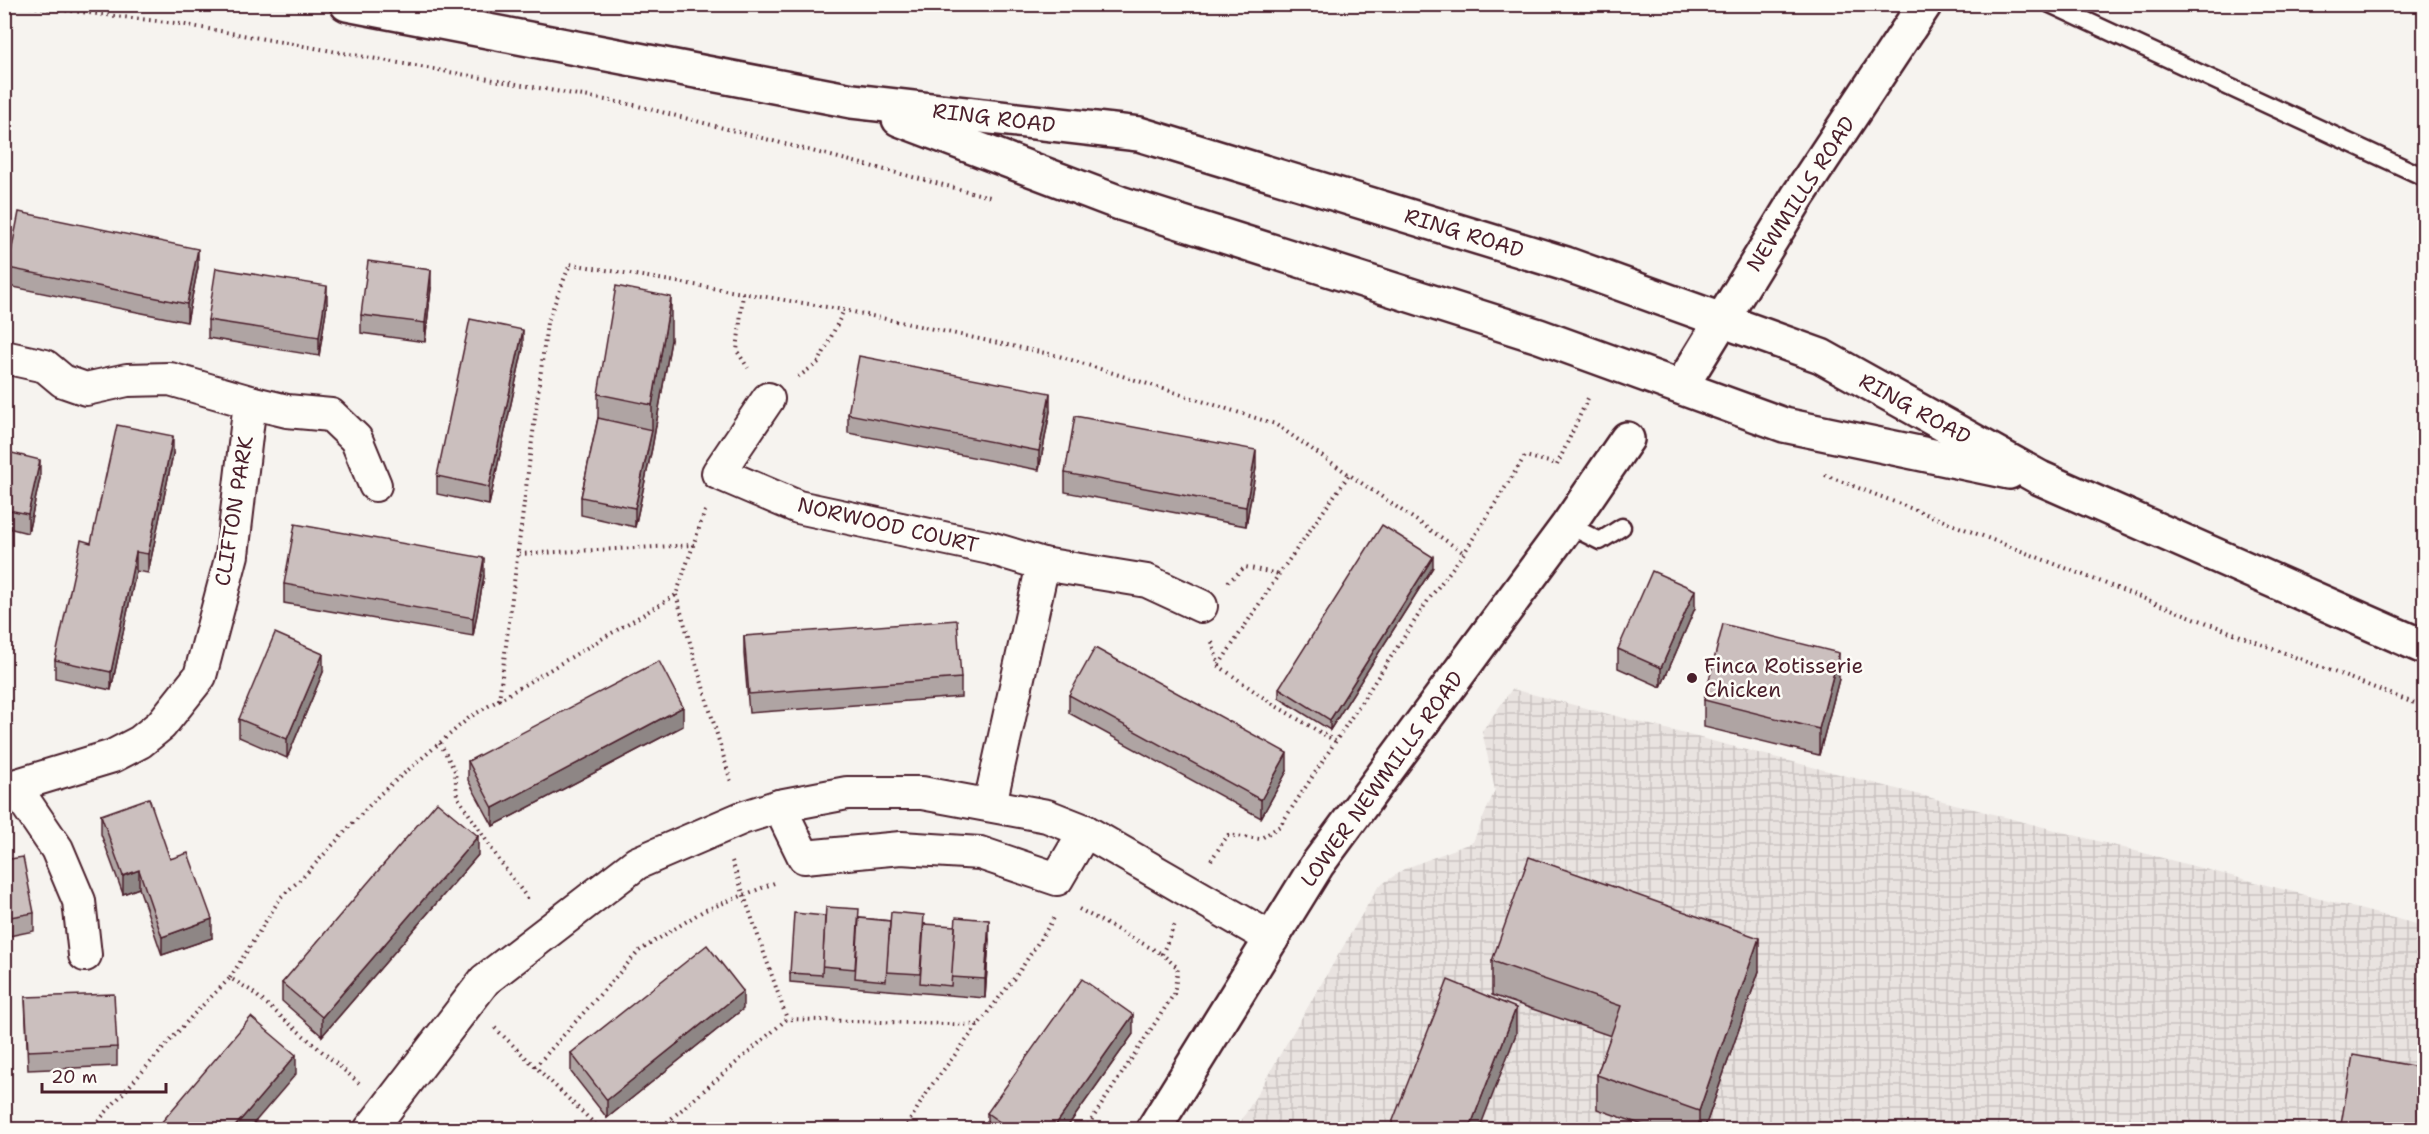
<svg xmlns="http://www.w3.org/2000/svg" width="2429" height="1134" font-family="'Shantell Sans',sans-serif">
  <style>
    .industrial { fill: url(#industrial-grid) }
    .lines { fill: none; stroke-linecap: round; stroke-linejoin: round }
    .service-casing { stroke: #4a1f2b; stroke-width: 21 }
    .minor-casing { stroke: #4a1f2b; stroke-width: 36 }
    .tertiary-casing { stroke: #4a1f2b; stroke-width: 38 }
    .primary-casing { stroke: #4a1f2b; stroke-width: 38 }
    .path { stroke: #4a1f2b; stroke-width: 4; stroke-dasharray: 1.5 4.5; stroke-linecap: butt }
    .service { stroke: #fdfcf7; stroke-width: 16 }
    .minor { stroke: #fdfcf7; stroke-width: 32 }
    .tertiary { stroke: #fdfcf7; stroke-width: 33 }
    .primary { stroke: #fdfcf7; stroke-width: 33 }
    .wall { fill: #afa4a3; stroke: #4a1f2b; stroke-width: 1.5 }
    .shaded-wall { fill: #8e8685; stroke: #4a1f2b; stroke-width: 1.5 }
    .building { fill: #cbbfbe; stroke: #4a1f2b; stroke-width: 1.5 }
    .poi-dot { fill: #4a1f2b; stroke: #fdfcf7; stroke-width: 2 }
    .labels { text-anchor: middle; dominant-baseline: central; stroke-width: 5; stroke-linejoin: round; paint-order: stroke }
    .street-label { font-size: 21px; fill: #4a1f2b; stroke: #fdfcf7 }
    .poi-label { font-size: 21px; fill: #4a1f2b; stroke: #fdfcf7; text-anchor: start }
  </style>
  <defs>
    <pattern id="industrial-grid" width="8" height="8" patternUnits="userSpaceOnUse" patternTransform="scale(1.5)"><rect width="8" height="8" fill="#e9e3e0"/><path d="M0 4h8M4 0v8" fill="none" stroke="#c9c2c0"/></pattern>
  </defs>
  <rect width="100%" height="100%" fill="#f6f3ef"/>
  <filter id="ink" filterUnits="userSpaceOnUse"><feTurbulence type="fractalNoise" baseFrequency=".0167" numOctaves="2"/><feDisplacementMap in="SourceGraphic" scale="12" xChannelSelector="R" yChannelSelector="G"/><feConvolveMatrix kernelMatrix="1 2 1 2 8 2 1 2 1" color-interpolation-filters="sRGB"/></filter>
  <g filter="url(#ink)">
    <polygon class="industrial" points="1512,689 2424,926 2424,1129 1236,1130 1378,887 1404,869 1473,842 1495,790 1482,731"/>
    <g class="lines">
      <g class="service-casing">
        <g id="service">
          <polyline points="2050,4 2424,177"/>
          <polyline points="1568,525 1600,541 1622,527"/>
        </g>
      </g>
      <g class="minor-casing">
        <g id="minor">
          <polyline points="4,357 45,366 63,381 86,389 127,380 170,379 250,402 232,555 200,676 161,725 140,742 113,756 4,789"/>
          <polyline points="768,399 718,473 798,507 990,548 1043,564 990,804"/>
          <polyline points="250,402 287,411 331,415 356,439 375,485"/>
          <polyline points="1043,564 1147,581 1201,606"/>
          <polyline points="15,787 57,849 79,901 85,955"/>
          <polyline points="779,806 804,857 901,848 980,853 1057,879 1085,831"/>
          <polyline points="370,1130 485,980 637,863 742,818 779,806 847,793 922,793 1047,816 1085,831 1272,939"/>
        </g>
      </g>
      <g class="tertiary-casing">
        <g id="tertiary">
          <polyline points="1681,387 1798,196 1925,4"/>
          <polyline points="1153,1130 1317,865 1568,525 1627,439"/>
        </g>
      </g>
      <g class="primary-casing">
        <g id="primary">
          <polyline points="347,4 852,101 1139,134 1566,264 1821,356 2040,478 2424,647"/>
          <polyline points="899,119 1120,203 1539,336 1784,425 2009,472"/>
        </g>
      </g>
      <g class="path">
        <polyline points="12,4 175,23 634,105 990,197"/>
        <polyline points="743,293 737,351 748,368"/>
        <polyline points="798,377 819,362 844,310"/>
        <polyline points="1557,465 1589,396"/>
        <polyline points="1825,475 2424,707"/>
        <polyline points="519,554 694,545"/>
        <polyline points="1228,582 1245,567 1279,574"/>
        <polyline points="676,595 731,782"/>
        <polyline points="1212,642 1219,666 1271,703 1335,741"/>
        <polyline points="1219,665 1279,574 1349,475"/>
        <polyline points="499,700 547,323 570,264 844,310 1059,356 1275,424 1464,553"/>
        <polyline points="440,743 455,771 457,796 499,860 528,899"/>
        <polyline points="1211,860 1228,835 1260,839 1280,826 1429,599 1464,553 1525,456 1557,464"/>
        <polyline points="732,861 787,1019"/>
        <polyline points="1079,909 1162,954"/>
        <polyline points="230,978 281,897 304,876 380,794 470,717 676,595 706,508"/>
        <polyline points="495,1028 601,1130"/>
        <polyline points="535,1067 639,951 703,911 777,882"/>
        <polyline points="90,1130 194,1014 230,978 250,990 359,1083"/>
        <polyline points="658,1130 787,1019 978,1025"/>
        <polyline points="904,1130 931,1086 1019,972 1056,915"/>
        <polyline points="1085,1130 1174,994 1178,968 1162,954 1175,924"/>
      </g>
      <use href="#service" class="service"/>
      <use href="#minor" class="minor"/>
      <use href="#tertiary" class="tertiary"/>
      <use href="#primary" class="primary"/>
    </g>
    <g class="wall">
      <polygon points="198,267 187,322 8,286 8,268"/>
      <polygon points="431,288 425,342 361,333 361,315"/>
      <polygon points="327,304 319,356 208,338 208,320"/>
      <polygon points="671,340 652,448 635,527 581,515 581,497 598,418 598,394"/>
      <polygon points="523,348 489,505 437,494 437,476"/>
      <polygon points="1050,411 1039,470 848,433 848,414"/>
      <polygon points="4,451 40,478 28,533 4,527"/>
      <polygon points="173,454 148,573 136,571 111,690 55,678 55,660 91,543"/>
      <polygon points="1256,468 1246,526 1065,492 1065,473"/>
      <polygon points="1433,567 1330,730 1279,698 1279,688"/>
      <polygon points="484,576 473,636 284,603 284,584"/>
      <polygon points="1695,608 1661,687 1618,668 1618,649"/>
      <polygon points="744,636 961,678 961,697 749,713 744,654"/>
      <polygon points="323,672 287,758 239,737 239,719"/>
      <polygon points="1839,679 1819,755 1704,727 1704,700"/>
      <polygon points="1069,695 1287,771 1261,818 1069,713"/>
      <polygon points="683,726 493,826 468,780 468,761"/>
      <polygon points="101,815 170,859 212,938 162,955 139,888 123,894 101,834"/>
      <polygon points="478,855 322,1036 282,1001 282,983"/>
      <polygon points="4,860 34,913 34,931 4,937"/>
      <polygon points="859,918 924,924 989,939 985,998 790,982 790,973"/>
      <polygon points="1492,961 1759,971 1704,1130 1657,1130 1597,1109 1597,1075 1611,1036 1492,995"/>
      <polygon points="25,997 117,1047 117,1066 28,1070"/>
      <polygon points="743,1009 607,1118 571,1072 571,1053"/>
      <polygon points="1133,1034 1065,1130 987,1130 987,1113"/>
    </g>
    <g class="shaded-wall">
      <polygon points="198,249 198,267 187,322 187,304"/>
      <polygon points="431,270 431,288 425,342 425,323"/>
      <polygon points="327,286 327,304 319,356 319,337"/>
      <polygon points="671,297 671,340 652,448 635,527 635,508 652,430 652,405"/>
      <polygon points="523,330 523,348 489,505 489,487"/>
      <polygon points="1050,393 1050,411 1039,470 1039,451"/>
      <polygon points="173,436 173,454 148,573 148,554"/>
      <polygon points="1256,450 1256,468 1246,526 1246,507"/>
      <polygon points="40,460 40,478 28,533 28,514"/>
      <polygon points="136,552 136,571 111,690 111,672"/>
      <polygon points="1433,557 1433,567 1330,730 1330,720"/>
      <polygon points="484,558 484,576 473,636 473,618"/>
      <polygon points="1695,590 1695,608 1661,687 1661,668"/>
      <polygon points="1839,653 1839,679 1819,755 1819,729"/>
      <polygon points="323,654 323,672 287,758 287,739"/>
      <polygon points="683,707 683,726 493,826 493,808"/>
      <polygon points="1287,753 1287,771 1261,818 1261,800"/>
      <polygon points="478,836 478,855 322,1036 322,1017"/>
      <polygon points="139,870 139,888 123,894 123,876"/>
      <polygon points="212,919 212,938 162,955 162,937"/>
      <polygon points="989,920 989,939 985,998 985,979"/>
      <polygon points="1759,938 1759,971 1704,1130 1699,1130 1699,1111"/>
      <polygon points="743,991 743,1009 607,1118 607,1100"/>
      <polygon points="1516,1008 1516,1034 1479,1130 1469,1130"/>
      <polygon points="1133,1015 1133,1034 1065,1130 1052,1130"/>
      <polygon points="296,1055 296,1074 248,1130 232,1130"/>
    </g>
    <g class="building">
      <polygon points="19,212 198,249 187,304 8,268"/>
      <polygon points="368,261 431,270 425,323 361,315"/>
      <polygon points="216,268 327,286 319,337 208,320"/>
      <polygon points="616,286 671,297 652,405 598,394"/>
      <polygon points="470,319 523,330 489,487 437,476"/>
      <polygon points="859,356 1050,393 1039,451 848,414"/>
      <polygon points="1075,416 1256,450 1246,507 1065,473"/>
      <polygon points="598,418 652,430 635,508 581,497"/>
      <polygon points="117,425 173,436 148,554 136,552 111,672 55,660 81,540 91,543"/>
      <polygon points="4,451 40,460 28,514 4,509"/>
      <polygon points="295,524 484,558 473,618 284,584"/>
      <polygon points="1382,525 1433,557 1330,720 1279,688"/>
      <polygon points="1652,571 1695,590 1661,668 1618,649"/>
      <polygon points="957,620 961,678 749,694 744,636"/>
      <polygon points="1723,624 1839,653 1819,729 1704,700"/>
      <polygon points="275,633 323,654 287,739 239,719"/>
      <polygon points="1095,648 1287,753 1261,800 1069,695"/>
      <polygon points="659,661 683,707 493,808 468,761"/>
      <polygon points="149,798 170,859 188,853 212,919 162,937 139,870 123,876 101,815"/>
      <polygon points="437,802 478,836 322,1017 282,983"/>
      <polygon points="23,857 34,913 4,918 4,860"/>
      <polygon points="1529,857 1759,938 1699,1111 1597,1075 1621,1006 1492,961"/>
      <polygon points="826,907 859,909 855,969 822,966"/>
      <polygon points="891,912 924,915 920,974 886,972"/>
      <polygon points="794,913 825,916 822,975 790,973"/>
      <polygon points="956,917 989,920 985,979 951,977"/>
      <polygon points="859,918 890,921 886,981 855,978"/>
      <polygon points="924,924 955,926 951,986 920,983"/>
      <polygon points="707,945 743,991 607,1100 571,1053"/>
      <polygon points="1082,979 1133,1015 1052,1130 1011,1130 987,1113"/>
      <polygon points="1448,980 1516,1008 1469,1130 1395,1130 1390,1128"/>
      <polygon points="114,994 117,1047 28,1051 25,997"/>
      <polygon points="251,1017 296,1055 232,1130 155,1130"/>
      <polygon points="2353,1055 2424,1068 2424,1130 2340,1130"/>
      <polygon points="509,1125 514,1130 505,1130"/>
    </g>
  </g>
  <circle class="poi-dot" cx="1692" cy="678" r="6"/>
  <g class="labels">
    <g class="street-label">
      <text transform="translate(994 118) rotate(7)">RING ROAD</text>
      <text transform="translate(1801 194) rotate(-57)">NEWMILLS ROAD</text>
      <text transform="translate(1464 233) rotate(17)">RING ROAD</text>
      <text transform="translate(1915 409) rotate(29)">RING ROAD</text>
      <text transform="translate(234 511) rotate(-81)">CLIFTON PARK</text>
      <text transform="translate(888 525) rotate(13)">NORWOOD COURT</text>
      <text transform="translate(1382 779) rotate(-54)">LOWER NEWMILLS ROAD</text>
    </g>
    <g class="poi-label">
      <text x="1704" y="666">Finca Rotisserie<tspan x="1704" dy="24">Chicken</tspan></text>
    </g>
  </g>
  <rect width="2429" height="1134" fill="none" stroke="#fdfcf7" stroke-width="24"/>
  <rect x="12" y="12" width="2405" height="1110" fill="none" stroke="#4a1f2b" stroke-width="2" filter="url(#ink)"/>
  <path d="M42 1083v9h124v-9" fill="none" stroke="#4a1f2b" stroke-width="3"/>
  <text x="51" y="1083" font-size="18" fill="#4a1f2b" stroke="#fdfcf7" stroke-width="4.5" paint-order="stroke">20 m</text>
</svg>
